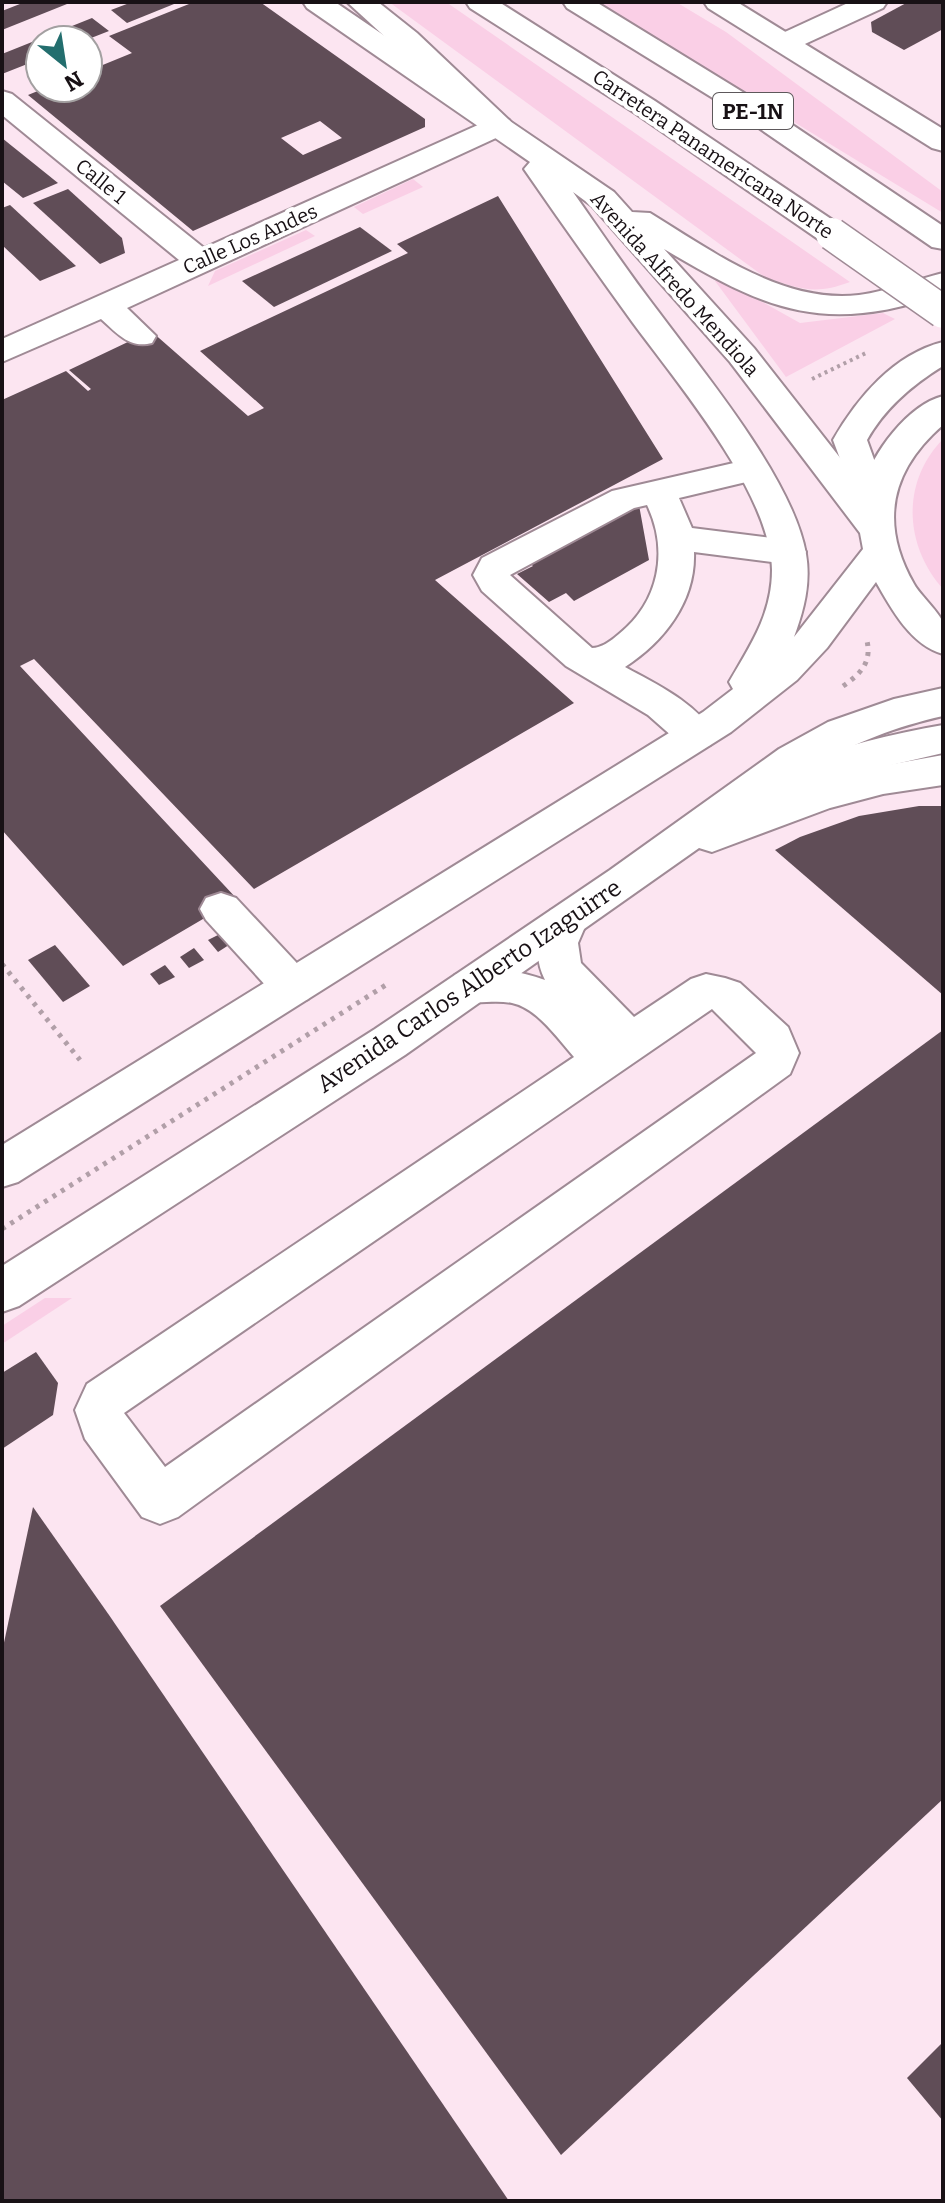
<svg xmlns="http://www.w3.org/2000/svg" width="945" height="2203" font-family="Bitter,serif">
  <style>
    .green { fill: #facfe6 }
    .building { fill: #604d57; fill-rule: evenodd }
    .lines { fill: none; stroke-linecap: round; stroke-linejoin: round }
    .minor-casing { stroke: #9f8a95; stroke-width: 4 }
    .major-casing { stroke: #9f8a95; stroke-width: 4 }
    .highway-casing { stroke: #9f8a95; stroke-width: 4 }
    .path-far1 { stroke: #b19fa8; stroke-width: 4; stroke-dasharray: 3 4; stroke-linecap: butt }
    .path { stroke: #b19fa8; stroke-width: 5; stroke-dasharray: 4 6; stroke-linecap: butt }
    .minor { fill: #fff; fill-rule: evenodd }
    .major { fill: #fff; fill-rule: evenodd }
    .highway { fill: #fff; fill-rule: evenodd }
    .highway-bridge-casing { stroke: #9f8a95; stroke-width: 35; stroke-linecap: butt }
    .highway-bridge { stroke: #fff; stroke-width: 32 }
    .labels { text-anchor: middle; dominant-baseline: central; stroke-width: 8; stroke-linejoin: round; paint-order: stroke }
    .far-street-label { font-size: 20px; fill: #181115; stroke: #fff }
    .shield { fill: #fff; stroke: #5d585b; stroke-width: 2 }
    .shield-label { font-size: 22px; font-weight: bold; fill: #181115 }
    .street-label { font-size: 24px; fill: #181115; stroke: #fff }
  </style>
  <rect width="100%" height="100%" fill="#fce5f1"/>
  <g class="green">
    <path d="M389,2H446L850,282C815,295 801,289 766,278Z"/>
    <polygon points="597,2 676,2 726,32 943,192 943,213"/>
    <polygon points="413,179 423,187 363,214 354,207"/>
    <polygon points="306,230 315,236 208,286 215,271"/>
    <polygon points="723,280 800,323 883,313 895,319 786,377 715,281"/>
    <path d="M943,439V589C904,545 901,482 943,439Z"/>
    <polygon points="45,1298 72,1298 2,1344 2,1326"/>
  </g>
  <g class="building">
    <polygon points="25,2 72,2 2,30 2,11"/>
    <polygon points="132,2 179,2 127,23 111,10"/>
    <path d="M194,2H260L425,119V127L193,231L28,95L45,88H88V71L132,53L109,36ZM320,121L342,138L303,155L281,138Z"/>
    <polygon points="908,2 943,2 943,29 904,50 872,32 871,22"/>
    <polygon points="92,18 109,31 86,40 40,40 40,59 2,74 2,54"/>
    <polygon points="2,138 58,183 23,198 2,181"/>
    <polygon points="68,189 122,238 125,253 100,264 33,203"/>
    <polygon points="498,196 663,459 435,580 574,703 254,889 34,659 20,666 237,899 123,966 2,830 2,400 66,371 88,391 91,389 69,370 151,331 248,416 264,408 200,351 408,253 397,244"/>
    <polygon points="10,205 76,266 40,281 2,245 2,208"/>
    <polygon points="360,227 392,251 274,307 242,281"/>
    <polygon points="639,505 649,560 574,601 566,593 549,602 517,574 533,566 527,561"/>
    <polygon points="919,806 943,806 943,995 775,850 800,837 859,816"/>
    <polygon points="222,933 232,943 218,952 208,940"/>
    <polygon points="55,945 90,986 63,1002 28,960"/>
    <polygon points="194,948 204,960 189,968 180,957"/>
    <polygon points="165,965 175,977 159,985 150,974"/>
    <polygon points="943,1030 943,1799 561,2155 160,1606"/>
    <polygon points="36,1352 58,1383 53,1415 2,1449 2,1373"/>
    <polygon points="33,1507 109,1615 509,2201 2,2201 2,1652"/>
    <polygon points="943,2042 943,2121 907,2078"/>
  </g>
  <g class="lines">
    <g class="minor-casing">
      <g id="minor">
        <polygon points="850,2 887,2 883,8 794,49 784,52 774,49 770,43 774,37"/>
        <path d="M2,91L12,94L204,248L489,120L499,117L509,120L514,126L509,132L127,308L156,336L152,343C129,349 117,333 101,319L2,362V339L179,260L2,115Z"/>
        <path d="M943,342V366C912,385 885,408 867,440L893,512L887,520L875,524L863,520L833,440C857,398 894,354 943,342Z"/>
        <path d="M751,459L763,462L768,470L763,478L679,498L692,528L788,540L801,543L806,552L801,561L788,564L694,552C696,601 664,642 625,667C656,684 697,703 715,735L710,745L696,749L682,745L648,715L566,666L482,591L473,575L482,558L612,491ZM647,505C669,551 659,602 619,634C611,641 601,648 592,648L510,575L634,508Z"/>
        <path d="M943,725V753L844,776L748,809L734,804L728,794L734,784C802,759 871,737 943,725Z"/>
        <polygon points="221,893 236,898 308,975 314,987 308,999 293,1004 278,999 206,920 200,909 206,898"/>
        <path d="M566,906L581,910L587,922L578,943L581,963L634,1017L691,979L706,974L725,978L740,983L788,1027L799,1053L790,1074L178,1517L160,1524L142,1517L85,1439L75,1410L87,1384L574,1057C558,1039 537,1008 512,1003C492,999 474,1006 455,999L449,987L455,975C487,964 513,969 545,980C532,954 539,934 551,910ZM712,1009L756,1053L165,1467L124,1413Z"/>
      </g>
    </g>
    <g class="major-casing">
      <g id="major">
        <path d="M303,2H335L614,192L632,212L650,213C712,251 783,304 859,295C889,291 915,280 943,273V294C824,335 768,311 664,249L754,348L863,487C872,453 908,405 943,396V425C891,470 879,523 914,584C920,595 941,614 943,623C945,632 943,645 943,654C911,645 892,610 876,582L827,648L797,680L731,732L18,1182L2,1187V1145L703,712L733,689L729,682C750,646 772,614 772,570C771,494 678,384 633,323C596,272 560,221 524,169L530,162L307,8ZM573,192L592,206L730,362L860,533L863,549L794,637C804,610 811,583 806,554C793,479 704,373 658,311C628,272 601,232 573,192Z"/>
        <polygon points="704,2 737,2 943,129 943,151 932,148 708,8"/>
        <path d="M943,688V716C873,732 825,756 767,798L854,771L943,755V785L883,794L830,808L712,852L699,848L405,1055L19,1306L2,1312V1266L375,1029L610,870L779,749L828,722L894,699Z"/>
      </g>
    </g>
    <g class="highway-casing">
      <g id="highway">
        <polygon points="347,2 378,2 417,33 509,120 514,126 509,132 499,135 489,132"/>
        <polygon points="466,2 499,2 655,101 843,227 848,234 843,241 832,243 821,241 635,113 470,8"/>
        <polygon points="563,2 596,2 754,99 943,226 943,249 932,247 734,111 567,8"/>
      </g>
    </g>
    <polyline class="path-far1" points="812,379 868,352"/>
    <g class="path">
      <path d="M843,686C862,673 873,661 866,637"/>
      <polyline points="2,964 80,1060"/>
      <polyline points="2,1229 389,983"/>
    </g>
    <use href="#minor" class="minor"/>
    <use href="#major" class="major"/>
    <use href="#highway" class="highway"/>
    <g class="highway-bridge-casing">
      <polyline id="highway-bridge" points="832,234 943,312"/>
    </g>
    <use href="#highway-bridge" class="highway-bridge"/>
  </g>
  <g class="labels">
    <g class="far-street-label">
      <text transform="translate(713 154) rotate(34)">Carretera Panamericana Norte</text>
      <text transform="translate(101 181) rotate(39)">Calle 1</text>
      <text transform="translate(250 239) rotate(-24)">Calle Los Andes</text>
      <text transform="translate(675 284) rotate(48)">Avenida Alfredo Mendiola</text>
    </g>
    <rect class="shield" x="713" y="93" width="80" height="36" rx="6"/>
    <g class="shield-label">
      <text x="753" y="111">PE-1N</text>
    </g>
    <g class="street-label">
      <text transform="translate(469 986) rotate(-34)">Avenida Carlos Alberto Izaguirre</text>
    </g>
  </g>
  <rect width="945" height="2203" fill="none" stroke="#181115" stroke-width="8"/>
  <g transform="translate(64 64) rotate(150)"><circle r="38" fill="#ffffff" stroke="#a3a0a1" stroke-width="2"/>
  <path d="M0-6L14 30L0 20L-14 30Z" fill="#236e6e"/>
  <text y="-12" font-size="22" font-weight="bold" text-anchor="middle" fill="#181115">N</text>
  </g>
</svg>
